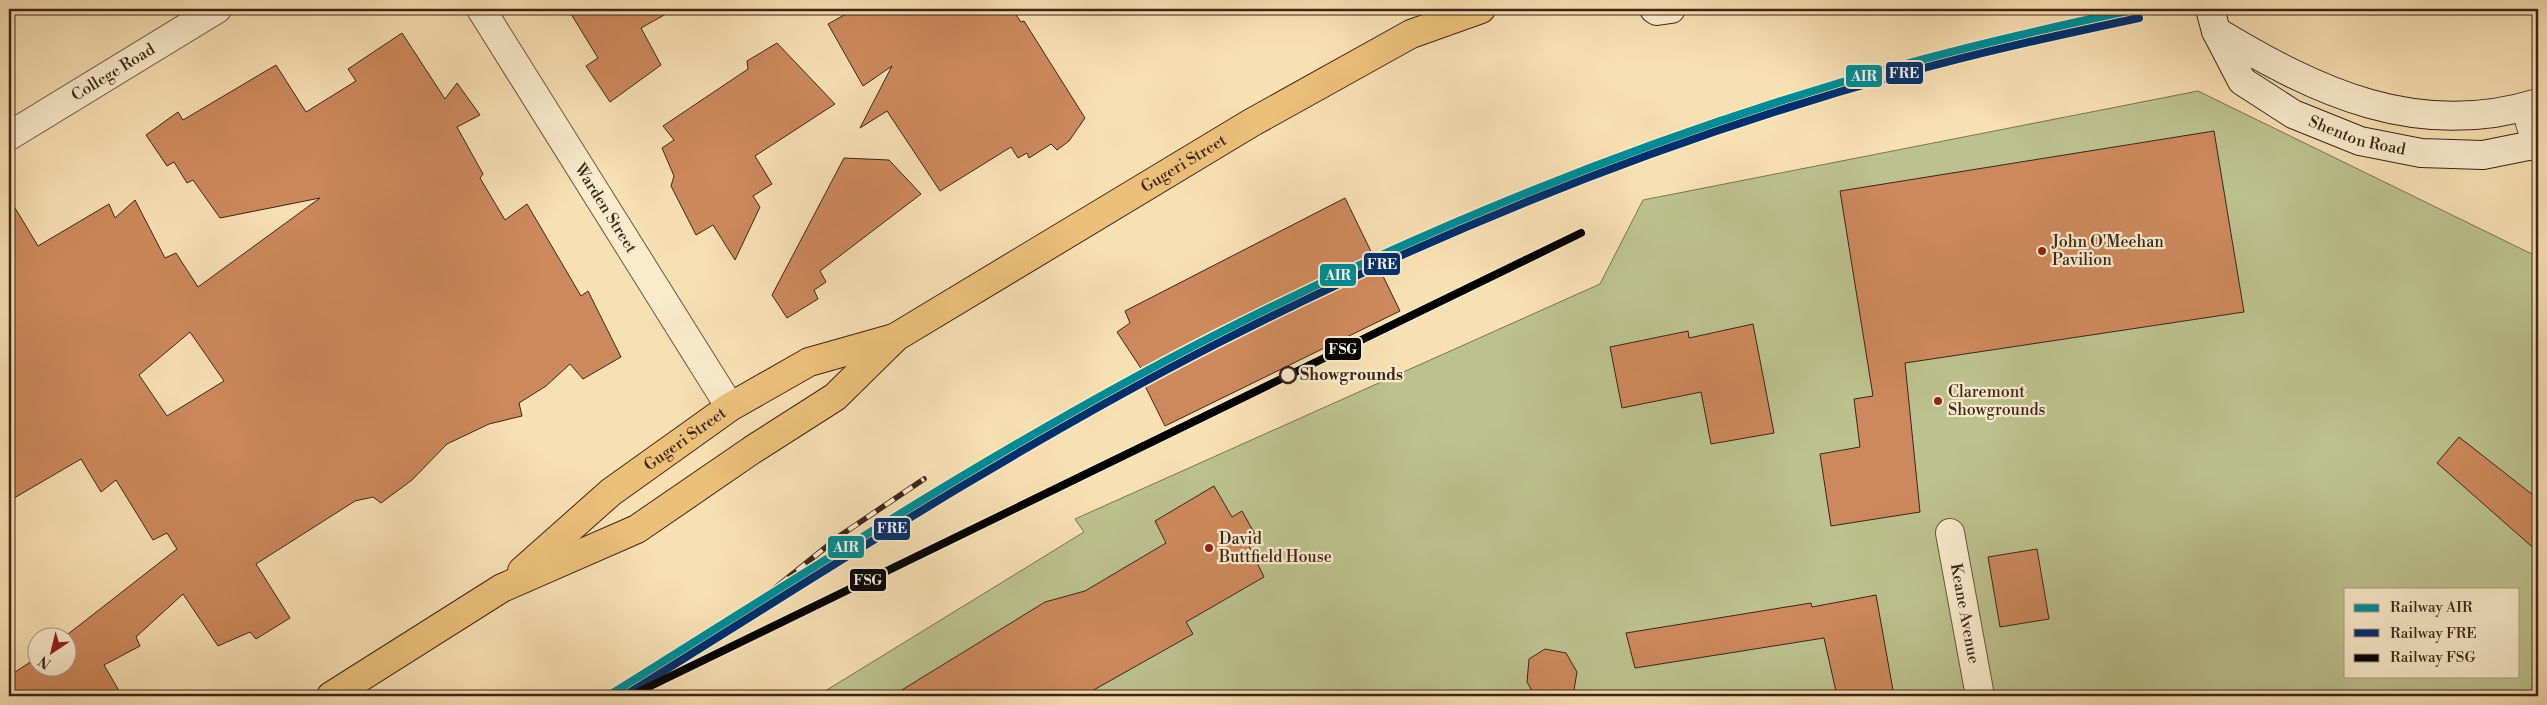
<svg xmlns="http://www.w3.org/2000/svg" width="2547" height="705" font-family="'Libre Bodoni',serif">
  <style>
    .green { fill: #bcc28d; stroke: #7c7354; fill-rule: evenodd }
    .building { fill: #cc895d; stroke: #3d241b; fill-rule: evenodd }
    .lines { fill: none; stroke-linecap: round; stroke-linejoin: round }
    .street-casing { stroke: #6c5341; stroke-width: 30 }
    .secondary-casing { stroke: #3d241b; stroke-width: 30 }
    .primary-casing { stroke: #3d241b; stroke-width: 30 }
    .street { stroke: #faebcd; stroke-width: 28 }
    .secondary { stroke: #faebcd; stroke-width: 28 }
    .primary { stroke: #ecc079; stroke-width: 28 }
    .rail-casing { stroke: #3d241b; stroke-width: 5.5 }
    .rail { stroke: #faebcd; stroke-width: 4; stroke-dasharray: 11; stroke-linecap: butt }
    .rail-1-casing { stroke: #faebcd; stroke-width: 11 }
    .rail-2-casing { stroke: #faebcd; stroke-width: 11 }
    .rail-3-casing { stroke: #faebcd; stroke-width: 11 }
    .rail-1 { stroke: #008c95; stroke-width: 8 }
    .rail-2 { stroke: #002f6c; stroke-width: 8 }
    .rail-3 { stroke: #000; stroke-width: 8 }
    .poi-dot { fill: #8f2418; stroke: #faebcd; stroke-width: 2 }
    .stop-dot { fill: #faebcd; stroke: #3d241b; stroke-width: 2.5 }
    .labels { text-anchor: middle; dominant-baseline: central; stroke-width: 4.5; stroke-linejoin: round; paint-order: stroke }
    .street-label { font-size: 16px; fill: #3d241b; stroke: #faebcd }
    .poi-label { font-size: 16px; fill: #3d241b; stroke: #faebcd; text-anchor: start }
    .stop-label { font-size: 16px; font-weight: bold; fill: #3d241b; stroke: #faebcd; text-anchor: start }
    .line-badge { stroke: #faebcd; stroke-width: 2 }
    .badge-label { font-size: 14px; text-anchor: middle; font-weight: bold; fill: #fff }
  </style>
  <rect width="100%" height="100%" fill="#f7e0b2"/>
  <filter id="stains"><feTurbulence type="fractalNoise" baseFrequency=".004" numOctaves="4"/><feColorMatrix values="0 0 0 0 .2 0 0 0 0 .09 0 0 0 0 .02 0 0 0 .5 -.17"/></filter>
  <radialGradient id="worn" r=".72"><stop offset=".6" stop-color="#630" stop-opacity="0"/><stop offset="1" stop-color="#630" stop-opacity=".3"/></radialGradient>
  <path class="green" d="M2198,91L2538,257V696H817L1084,532L1075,519L1600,284L1643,200ZM2346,589H2518V676H2346Z"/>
  <g class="building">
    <polygon points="568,9 675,9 641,28 661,65 610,102 586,66 598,58"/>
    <polygon points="855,9 1012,9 1021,22 1024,21 1085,118 1069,141 1057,150 1051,144 1029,158 1027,153 1018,158 1011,147 940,191 887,111 860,128 892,66 863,86 828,24"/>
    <path d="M402,33L445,99L457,83L480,115L457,127L483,174L480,178L505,220L527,204L581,296L588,291L621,357L583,379L570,364L546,386L519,403L522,416L489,424L447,444L412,480L381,503L373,497L355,501L256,564L290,618L256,639L250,632L218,646L183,594L136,637L140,646L104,665L122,696H9V676L38,657V668H68V638H63L177,549L167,533L153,540L116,480L101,492L81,459L9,501V198L38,246L109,204L115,218L135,200L165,258L176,253L198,287L320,198L220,218L193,180L187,183L174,162L167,166L146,135L178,112L183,120L276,65L306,112L356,81L348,69ZM190,332L224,381L167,416L139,375Z"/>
    <polygon points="777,43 835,104 755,156 772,184 753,196 760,207 735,260 713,225 696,235 671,186 674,176 662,148 674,140 663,126 748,69 747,61"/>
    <polygon points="2214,131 2244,312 1905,363 1920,512 1831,526 1820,454 1860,447 1854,399 1873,396 1840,191"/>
    <polygon points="844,158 889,160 921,194 820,271 826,282 814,290 818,299 787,318 772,295"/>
    <polygon points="1345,198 1400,311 1165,426 1144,384 1150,382 1117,332 1130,323 1125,311"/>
    <polygon points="1753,324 1774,433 1711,444 1701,392 1622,408 1610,347 1688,331 1689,338"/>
    <polygon points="2459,437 2538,499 2538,552 2437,463"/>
    <polygon points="1214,486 1232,517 1242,511 1257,538 1248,544 1264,577 1186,622 1193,634 1083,696 892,696 1045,602 1085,591 1166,543 1155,521"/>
    <polygon points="2037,549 2049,619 2000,627 1988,557"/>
    <polygon points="1876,595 1894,696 1837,696 1824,638 1635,668 1626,633 1811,603 1812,607"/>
    <polygon points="1545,649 1566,653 1577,672 1573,696 1535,696 1527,682 1529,659"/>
  </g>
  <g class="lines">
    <g class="street-casing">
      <g id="street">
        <path id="s1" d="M481,9L730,407"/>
        <polyline points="2525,107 2538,148"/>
        <path id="s2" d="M9,136L217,9"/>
        <path id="s3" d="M1950,533L1980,696"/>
      </g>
    </g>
    <g class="secondary-casing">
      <g id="secondary">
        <polyline points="1654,9 1657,11 1671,9"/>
        <path id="s4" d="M2210,9L2216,31L2242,81L2293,114L2360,141L2421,153L2483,155L2538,144"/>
        <path d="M2216,31C2317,92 2417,140 2538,103"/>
      </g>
    </g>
    <g class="primary-casing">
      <g id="primary">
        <path id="s5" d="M522,571L611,492L730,407L809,362L894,338"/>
        <path id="s6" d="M331,696L502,588L637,529L752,450L835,397L896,337L1251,123L1411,34L1481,9"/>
      </g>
    </g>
    <use href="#street" class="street"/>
    <use href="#secondary" class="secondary"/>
    <use href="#primary" class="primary"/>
    <g class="rail-casing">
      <polyline id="rail" points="726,623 774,589 841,535 924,479"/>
    </g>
    <use href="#rail" class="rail"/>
    <g class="rail-1-casing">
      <path id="rail-1" d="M608,696C807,572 1004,443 1213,336C1431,225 1661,132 1898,66C1977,44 2057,26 2137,9"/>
    </g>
    <g class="rail-2-casing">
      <path id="rail-2" d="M624,696C818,575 1011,449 1216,344C1434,233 1665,139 1902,74C1980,52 2059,35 2139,18"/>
    </g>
    <g class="rail-3-casing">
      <polyline id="rail-3" points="630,696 1581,233"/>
    </g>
    <use href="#rail-1" class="rail-1"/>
    <use href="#rail-2" class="rail-2"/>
    <use href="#rail-3" class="rail-3"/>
  </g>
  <g class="poi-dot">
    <circle cx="2042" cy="251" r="5"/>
    <circle cx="1938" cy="401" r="5"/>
    <circle cx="1209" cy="548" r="5"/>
  </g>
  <circle class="stop-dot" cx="1288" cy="375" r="8"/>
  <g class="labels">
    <g class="street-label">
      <text stroke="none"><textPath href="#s2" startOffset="122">College Road</textPath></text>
      <text stroke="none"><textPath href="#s4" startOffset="208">Shenton Road</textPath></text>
      <text stroke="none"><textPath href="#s6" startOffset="1009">Gugeri Street</textPath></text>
      <text stroke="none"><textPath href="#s1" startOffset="235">Warden Street</textPath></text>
      <text stroke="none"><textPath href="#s5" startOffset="210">Gugeri Street</textPath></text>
      <text stroke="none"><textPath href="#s3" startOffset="82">Keane Avenue</textPath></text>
    </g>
    <g class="poi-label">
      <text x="2052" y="242">John O'Meehan<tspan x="2052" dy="18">Pavilion</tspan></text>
      <text x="1948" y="392">Claremont<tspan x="1948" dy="18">Showgrounds</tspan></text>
      <text x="1219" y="539">David<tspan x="1219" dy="18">Buttfield House</tspan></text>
    </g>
    <g class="stop-label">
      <text x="1300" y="375">Showgrounds</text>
    </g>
  </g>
  <g class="line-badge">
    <rect x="1885" y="61" width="39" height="24" rx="5" fill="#002f6c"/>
    <rect x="1845" y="64" width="38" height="24" rx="5" fill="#008c95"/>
    <rect x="1363" y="252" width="38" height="24" rx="5" fill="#002f6c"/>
    <rect x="1319" y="263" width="38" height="24" rx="5" fill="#008c95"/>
    <rect x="1324" y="337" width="38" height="24" rx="5" fill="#000"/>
    <rect x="873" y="517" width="38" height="24" rx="5" fill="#002f6c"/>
    <rect x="827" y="535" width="38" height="24" rx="5" fill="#008c95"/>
    <rect x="849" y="568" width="38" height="24" rx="5" fill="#000"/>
  </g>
  <g class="badge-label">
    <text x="1904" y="78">FRE</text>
    <text x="1864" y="81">AIR</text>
    <text x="1382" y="269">FRE</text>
    <text x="1338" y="280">AIR</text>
    <text x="1343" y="354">FSG</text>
    <text x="892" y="533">FRE</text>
    <text x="846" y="552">AIR</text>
    <text x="868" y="585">FSG</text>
  </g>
  <rect width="2547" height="705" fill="none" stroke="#f7e0b2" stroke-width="30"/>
  <rect x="10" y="10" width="2527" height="685" fill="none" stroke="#3d241b" stroke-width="2.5"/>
  <rect x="15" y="15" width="2517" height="675" fill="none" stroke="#3d241b"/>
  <rect x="2344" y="588" width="175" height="90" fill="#faebcd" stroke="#ae9b86"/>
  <rect x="2354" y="604" width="25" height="8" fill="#008c95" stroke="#ae9b86"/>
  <text x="2390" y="612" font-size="15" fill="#3d241b">Railway AIR</text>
  <rect x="2354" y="629" width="25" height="8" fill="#002f6c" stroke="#ae9b86"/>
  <text x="2390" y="638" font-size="15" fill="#3d241b">Railway FRE</text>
  <rect x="2354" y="654" width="25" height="8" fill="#000000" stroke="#ae9b86"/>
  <text x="2390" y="662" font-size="15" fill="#3d241b">Railway FSG</text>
  <g transform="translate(52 652) rotate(215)"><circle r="24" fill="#faebcd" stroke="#ae9b86"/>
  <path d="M0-4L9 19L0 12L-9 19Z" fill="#8f2418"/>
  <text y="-8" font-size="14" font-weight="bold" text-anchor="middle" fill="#3d241b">N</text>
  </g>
  <rect width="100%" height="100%" filter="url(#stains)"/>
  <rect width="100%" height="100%" fill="url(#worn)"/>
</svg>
